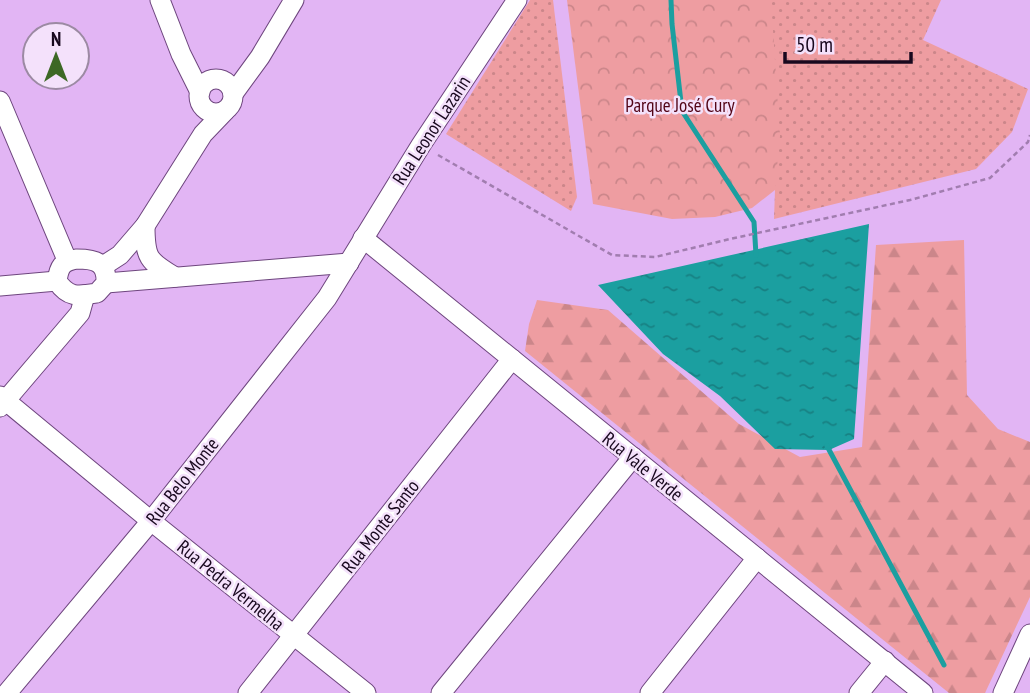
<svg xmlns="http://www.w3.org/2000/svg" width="1030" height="693" font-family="'PT Sans Narrow',sans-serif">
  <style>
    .grass { fill: url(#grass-dots) }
    .forest { fill: url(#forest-firs) }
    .park { fill: url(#park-crowns) }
    .water { fill: url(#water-ripples) }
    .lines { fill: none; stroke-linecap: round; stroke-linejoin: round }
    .stream { stroke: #1b9fa0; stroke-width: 5 }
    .minor-casing { stroke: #6e467e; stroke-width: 21 }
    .path { stroke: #a17daf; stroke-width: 2.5; stroke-dasharray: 5 3.5; stroke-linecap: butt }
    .minor { stroke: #fff; stroke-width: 19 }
    .labels { text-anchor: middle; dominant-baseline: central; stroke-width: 5; stroke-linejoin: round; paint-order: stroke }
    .park-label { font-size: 19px; fill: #520416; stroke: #f4e1fb }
    .street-label { font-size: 19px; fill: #18081e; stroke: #f4e1fb }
  </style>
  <defs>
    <pattern id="grass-dots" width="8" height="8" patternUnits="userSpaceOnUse" patternTransform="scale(1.75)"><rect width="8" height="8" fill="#ee9da1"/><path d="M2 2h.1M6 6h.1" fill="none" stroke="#cb868a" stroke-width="1.8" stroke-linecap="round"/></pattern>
    <pattern id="forest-firs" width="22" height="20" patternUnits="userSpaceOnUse" patternTransform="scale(1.75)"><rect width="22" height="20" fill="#ee9da1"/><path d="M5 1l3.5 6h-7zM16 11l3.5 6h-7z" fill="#cb868a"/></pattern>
    <pattern id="park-crowns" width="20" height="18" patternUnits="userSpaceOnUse" patternTransform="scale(1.75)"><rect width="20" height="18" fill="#ee9da1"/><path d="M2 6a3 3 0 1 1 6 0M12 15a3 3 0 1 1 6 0" fill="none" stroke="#cb868a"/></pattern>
    <pattern id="water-ripples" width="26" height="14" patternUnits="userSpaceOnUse" patternTransform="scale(1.75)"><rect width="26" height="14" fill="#1b9fa0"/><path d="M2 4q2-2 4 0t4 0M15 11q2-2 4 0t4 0" fill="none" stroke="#178082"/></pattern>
  </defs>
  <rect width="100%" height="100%" fill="#e2b5f4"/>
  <g class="grass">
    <polygon points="530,0 553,0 577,197 571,211 446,134"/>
    <polygon points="768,0 941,0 923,40 1028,89 1012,132 976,169 774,219 775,190"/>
  </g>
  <polygon class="forest" points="964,240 967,395 998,429 1030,442 1030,597 985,693 949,693 525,351 529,324 537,300 608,310 739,424 800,457 862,447 876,245"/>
  <polygon class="park" points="567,0 771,0 780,136 775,190 752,208 715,217 672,219 593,204"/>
  <polygon class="water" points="869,224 854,439 829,450 775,449 720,396 663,354 598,285"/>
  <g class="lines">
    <g class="stream">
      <polyline points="671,0 672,24 682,111 754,222 756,255"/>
      <polyline points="827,446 944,665"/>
    </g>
    <g class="minor-casing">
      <g id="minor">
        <polyline points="160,0 181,54 200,92"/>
        <circle cx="216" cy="96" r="17"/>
        <polyline points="233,94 260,57 294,0"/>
        <polyline points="0,101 67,260"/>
        <path d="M145,226C145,258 148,261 175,277"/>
        <polyline points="363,238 923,693"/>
        <path d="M77,259C95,259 107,262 106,283L97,293C78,296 68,298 57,281C59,267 62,261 77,259Z"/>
        <polyline points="103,266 120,255 145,226 203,134 225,111"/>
        <polyline points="106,283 349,263"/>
        <polyline points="0,286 57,281"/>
        <polyline points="0,396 151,521 366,693"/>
        <polyline points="0,407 80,313 85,295"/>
        <polyline points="7,693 151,521 327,298 421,145 517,0"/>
        <polyline points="248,693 512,359"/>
        <polyline points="441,693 633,457"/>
        <polyline points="650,693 757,558"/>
        <polyline points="859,693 885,661"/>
        <polyline points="1003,693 1030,634"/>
      </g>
    </g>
    <polyline class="path" points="438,155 612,255 655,257 730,239 910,200 990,178 1028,142 1030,135"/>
    <use href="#minor" class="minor"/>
  </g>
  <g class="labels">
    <g class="park-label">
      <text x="680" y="105">Parque José Cury</text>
    </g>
    <g class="street-label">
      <text transform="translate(431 130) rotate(-57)">Rua Leonor Lazarin</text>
      <text transform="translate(643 466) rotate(39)">Rua Vale Verde</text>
      <text transform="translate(182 481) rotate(-52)">Rua Belo Monte</text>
      <text transform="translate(380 526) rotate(-52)">Rua Monte Santo</text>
      <text transform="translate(231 585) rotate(39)">Rua Pedra Vermelha</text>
    </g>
  </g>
  <g transform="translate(56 56)"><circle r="33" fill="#f4e1fb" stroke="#9c8aa3" stroke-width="2"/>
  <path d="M0-5L12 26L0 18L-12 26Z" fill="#3d6825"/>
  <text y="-10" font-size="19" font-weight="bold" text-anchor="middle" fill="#18081e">N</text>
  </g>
  <path d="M785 52v10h126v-10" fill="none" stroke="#18081e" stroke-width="3.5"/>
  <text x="796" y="52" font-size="21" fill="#18081e" stroke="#f4e1fb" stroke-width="5" paint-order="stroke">50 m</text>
</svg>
